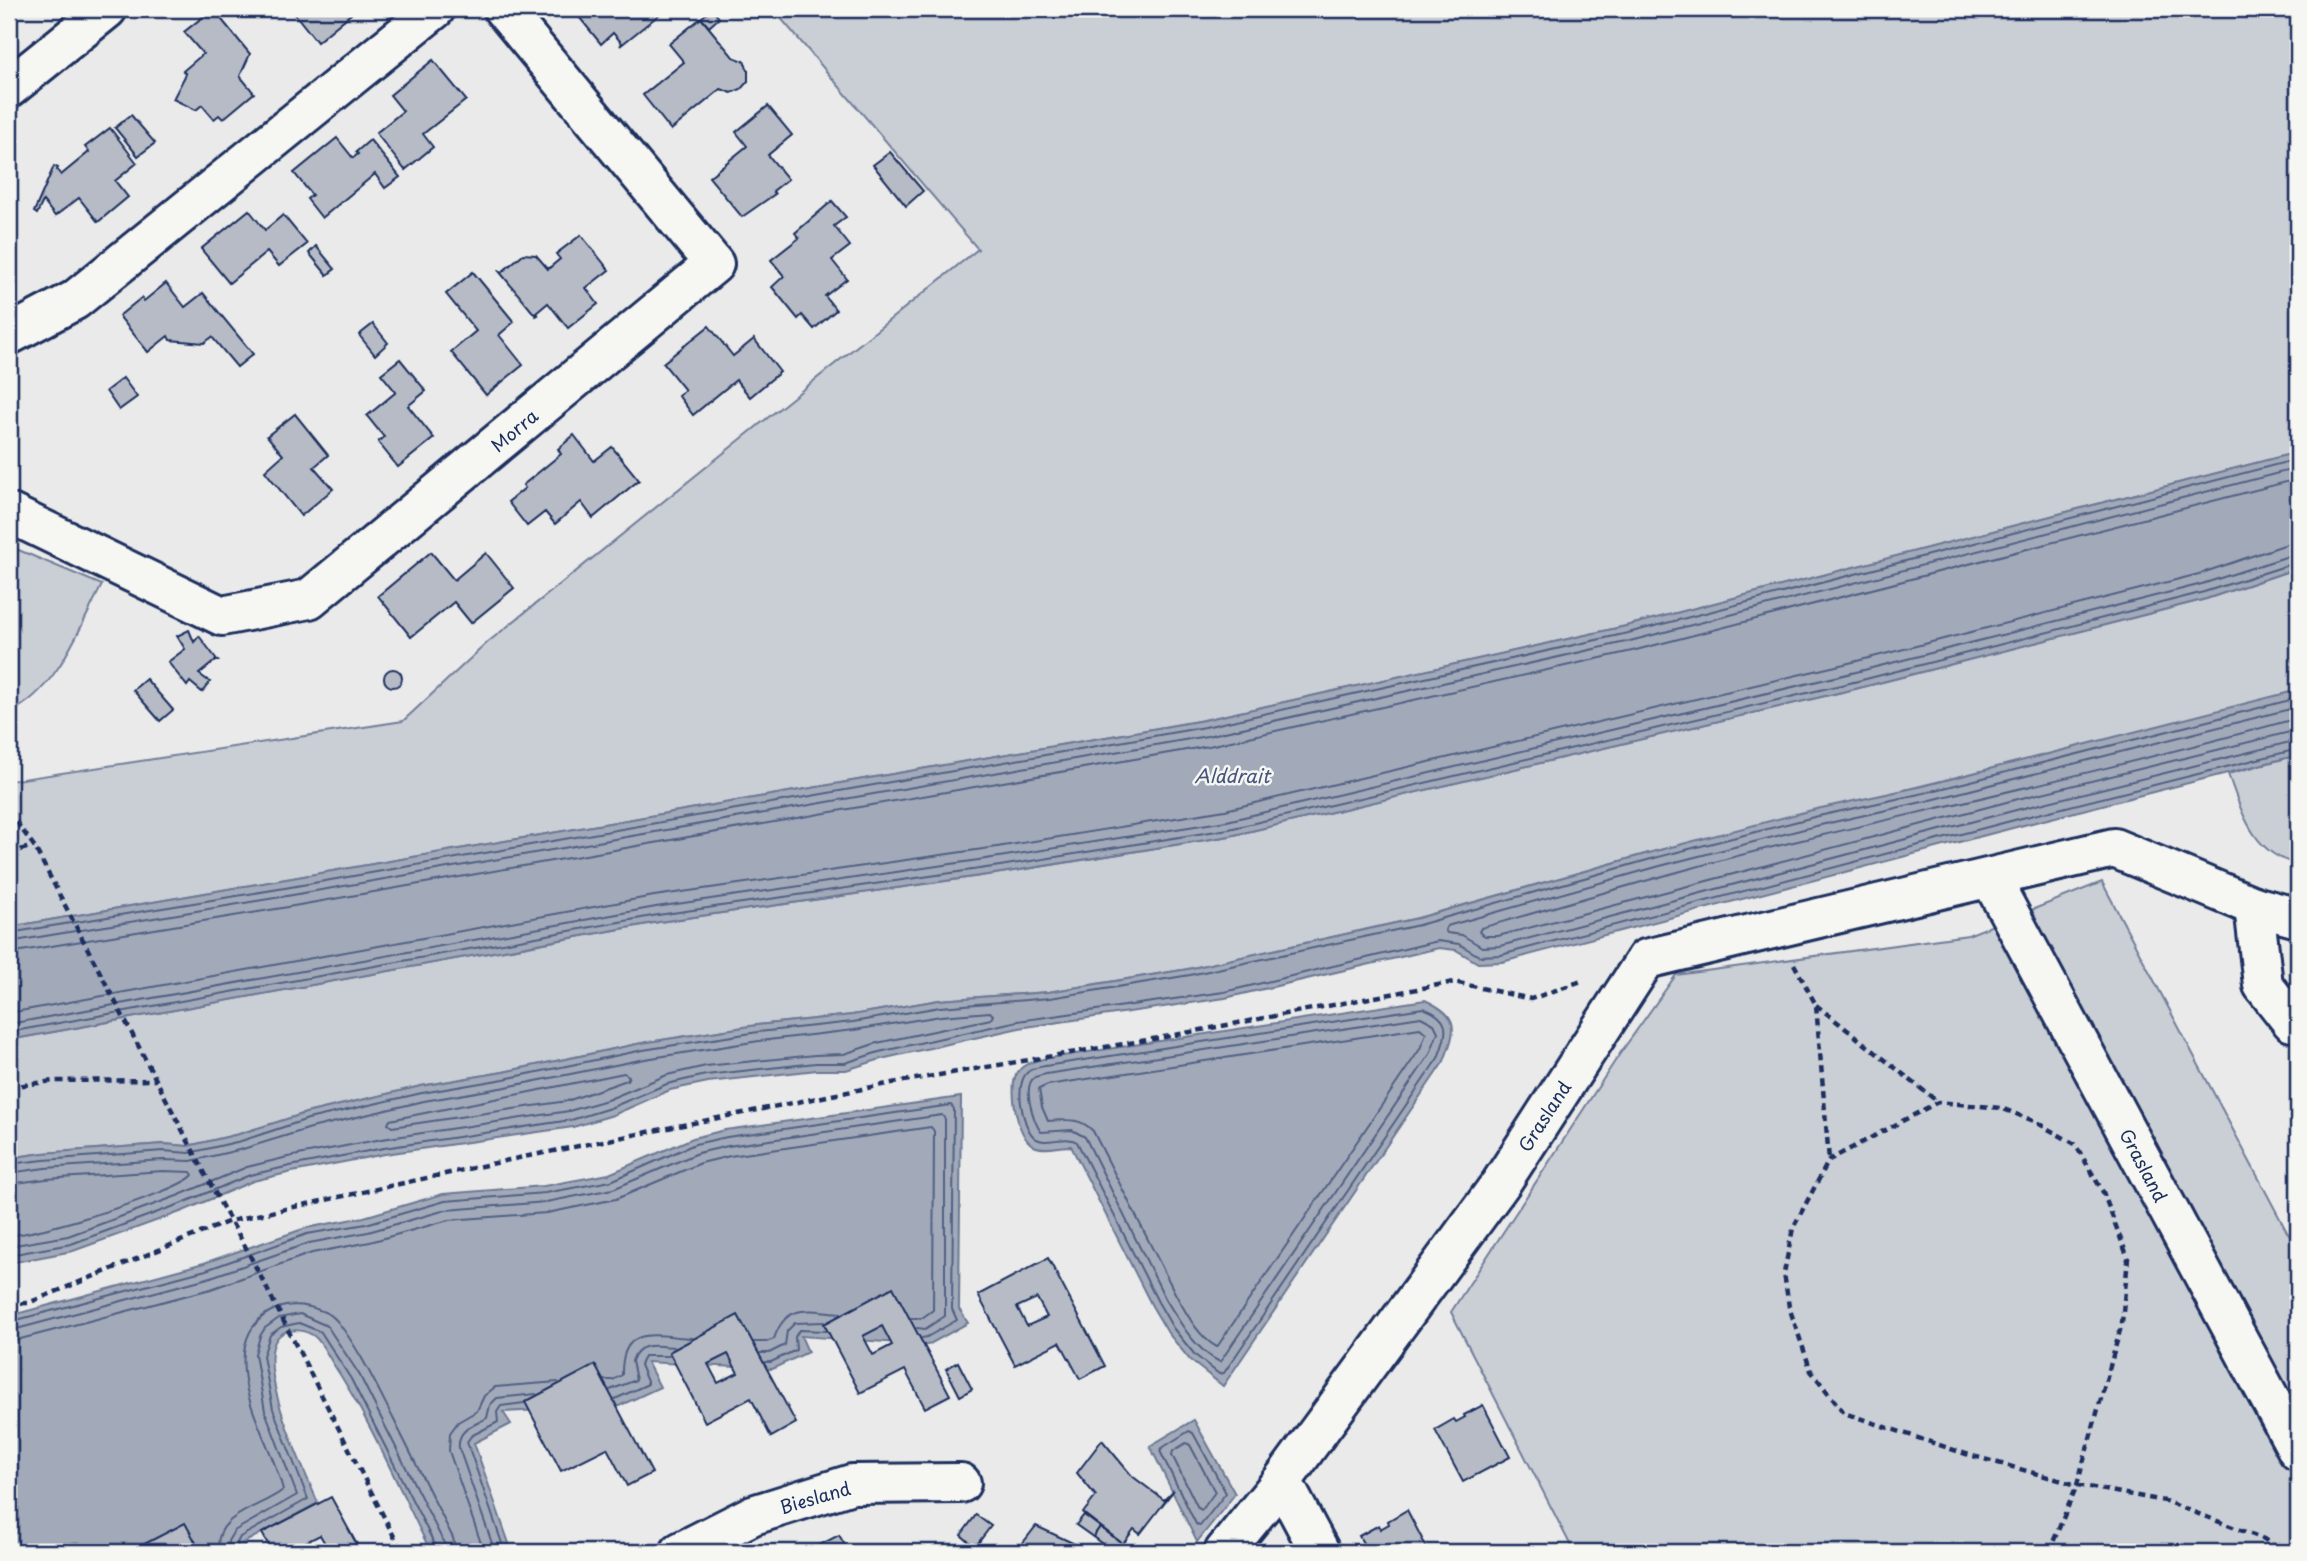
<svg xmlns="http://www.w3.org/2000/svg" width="2307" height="1561" font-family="'Playpen Sans',sans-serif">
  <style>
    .green { fill: #caced5; stroke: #727e9a; stroke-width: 2 }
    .water { fill: #a2aaba; stroke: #6c7995; stroke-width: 2 }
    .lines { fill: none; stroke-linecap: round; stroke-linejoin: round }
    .shore { stroke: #516083; stroke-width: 2 }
    .building { fill: #b6bbc6; stroke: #1b2f5e; stroke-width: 2; fill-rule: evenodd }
    .minor-casing { stroke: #1b2f5e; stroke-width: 44 }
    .path { stroke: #1b2f5e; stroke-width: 4.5; stroke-dasharray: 7 5; stroke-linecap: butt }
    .minor { stroke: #f6f6f2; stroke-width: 38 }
    .labels { text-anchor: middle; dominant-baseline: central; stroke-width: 5; stroke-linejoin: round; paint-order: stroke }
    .street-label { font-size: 18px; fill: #1b2f5e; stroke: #f6f6f2 }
    .water-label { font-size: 19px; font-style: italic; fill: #44547a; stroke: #f6f6f2 }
  </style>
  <rect width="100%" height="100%" fill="#e9eae9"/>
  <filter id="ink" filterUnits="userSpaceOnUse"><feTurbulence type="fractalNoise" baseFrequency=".0143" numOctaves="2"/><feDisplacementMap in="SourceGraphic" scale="14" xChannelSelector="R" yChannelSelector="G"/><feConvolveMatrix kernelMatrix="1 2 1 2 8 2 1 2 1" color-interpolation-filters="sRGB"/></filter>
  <g filter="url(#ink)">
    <g class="green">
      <polygon points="773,9 2298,9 2298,452 1626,626 1204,720 9,927 9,781 403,721 488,642 978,249"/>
      <path d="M9,546L102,585C78,630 58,690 9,713Z"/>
      <polygon points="2298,568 2298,690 2241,707 1656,851 1418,918 1188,969 1048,992 939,1000 852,1015 757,1025 642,1043 503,1072 421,1086 306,1113 239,1134 188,1146 163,1144 43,1153 9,1158 9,1040 659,922 1001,873 1230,836 1859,688 2206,599"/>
      <path d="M2298,755V864C2253,855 2242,812 2228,774Z"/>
      <polygon points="2102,882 2287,1232 2298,1246 2298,1552 1574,1552 1451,1312 1619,1055 1676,975 1968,935"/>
    </g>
    <g class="water">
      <polygon points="2298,452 2298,568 2206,599 1859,688 1230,836 1001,873 659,922 9,1040 9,927 1204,720 1626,626"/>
      <polygon points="2298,690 2298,755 2024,825 1502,962 1478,963 1456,950 1439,948 1225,998 1019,1028 881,1059 846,1070 817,1070 708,1082 670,1090 613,1115 573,1127 385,1154 292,1172 253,1181 183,1211 73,1251 15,1262 9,1261 9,1158 43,1153 163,1144 188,1146 239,1134 306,1113 421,1086 503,1072 642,1043 757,1025 852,1015 939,1000 1048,992 1188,969 1418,918 1656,851 1812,810 1923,786"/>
      <path d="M1425,1000C1461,1017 1456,1029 1444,1061L1223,1386L1190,1360L1168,1333L1152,1306L1071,1146C1060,1146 1044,1151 1034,1146C1017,1137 1009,1091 1016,1075C1022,1064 1032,1062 1043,1059Z"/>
      <path d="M961,1097L959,1309L968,1323L928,1345L801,1336L808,1352L772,1369L647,1362L660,1387L619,1406L503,1412L511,1424L474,1443L512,1552H431C399,1489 371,1421 332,1362C327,1354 321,1341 314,1336C305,1330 293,1328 283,1333C247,1353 306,1474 318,1503L243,1543L248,1552H9V1316L204,1263L306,1228L364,1217L443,1194L544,1186L609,1174L693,1138L725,1130Z"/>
      <polygon points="1194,1420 1235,1494 1197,1542 1150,1446"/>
    </g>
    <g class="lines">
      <g class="shore">
        <polyline points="2298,707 1927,801 1816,826 1660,866 1447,926 1445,930 1447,933 1462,935 1482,947 1500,946 2020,809 2298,740"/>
        <path d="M2298,718C2140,762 1979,798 1819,836C1706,862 1593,896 1481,928L1479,932L1485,936H1498L2018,799L2298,730"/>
        <polyline points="9,933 279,889 1205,727 1628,633 2298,459"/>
        <polyline points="9,942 281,897 1207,736 1630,641 2298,468"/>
        <polyline points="9,953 282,908 1209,746 1632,651 2298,479"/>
        <path d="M1423,1008C1453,1019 1447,1033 1438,1058L1224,1373L1219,1374L1195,1355L1173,1328L1158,1302L1077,1142C1064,1134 1045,1147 1034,1137C1022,1126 1013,1082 1029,1071C1033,1068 1040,1067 1045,1066Z"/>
        <polyline points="9,1013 654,896 997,847 1225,810 1853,662 2199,574 2287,544 2298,542"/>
        <path d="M1421,1017L1434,1024L1438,1032L1430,1054L1220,1362C1195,1350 1179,1321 1165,1298L1085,1137L1072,1130L1041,1132C1034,1122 1021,1086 1035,1077C1035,1077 1045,1074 1046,1074Z"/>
        <polyline points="9,1024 656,907 999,857 1227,821 1856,672 2202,584 2298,553"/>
        <path d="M1420,1028L1426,1033L1420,1049L1217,1347C1198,1337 1185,1311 1175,1293L1093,1131C1080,1117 1066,1120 1048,1121L1042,1107L1039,1089L1048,1085Z"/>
        <polyline points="9,1032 658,915 1000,866 1229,829 1858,681 2204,592 2298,562"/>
        <polygon points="624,1073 629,1076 627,1080 567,1101 392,1127 388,1124 390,1120"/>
        <polyline points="9,1164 44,1160 163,1151 189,1153 241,1141 308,1119 422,1093 504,1079 643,1050 758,1032 853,1022 940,1007 1050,998 1190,975 1419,925 1658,857 1814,817 1924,793 2298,698"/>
        <polyline points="9,1173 45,1168 163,1160 191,1161 243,1149 311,1128 424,1101 506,1087 645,1059 759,1041 854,1030 941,1016 990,1012 993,1015 991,1019 877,1043 844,1054 815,1055 706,1066 667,1075 607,1100 569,1111 382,1139 288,1157 247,1167 177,1196 68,1236 9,1246"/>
        <path d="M9,1184L46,1179L163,1171L191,1172L193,1175C179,1192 34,1236 9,1235"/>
        <polyline points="9,1255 71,1244 180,1204 250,1175 290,1166 384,1148 571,1120 610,1108 667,1084 706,1075 816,1063 845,1063 879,1052 1018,1021 1224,992 1438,941 1459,944 1479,956 1501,955 2022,818 2298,749"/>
        <polyline points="9,1322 206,1270 307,1234 366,1224 445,1201 545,1193 611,1181 695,1144 727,1137 951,1105 954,1109 952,1309 957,1320 927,1337 922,1338"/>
        <polyline points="9,1331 208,1278 309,1243 368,1232 446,1210 546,1202 613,1189 698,1153 728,1146 942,1115 945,1119 945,1316 925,1329 917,1328"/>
        <polyline points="9,1342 211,1289 312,1253 370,1242 449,1220 547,1213 616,1199 701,1163 730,1156 931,1127 934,1131 933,1310 922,1318 911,1318"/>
        <path d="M754,1342H766L774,1339C786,1302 809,1311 841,1313"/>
        <polyline points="760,1353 769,1353 785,1345 787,1331 795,1323 824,1322"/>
        <polyline points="765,1362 771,1362 796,1350 795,1337 799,1330 826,1331"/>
        <path d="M605,1380H613L622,1375C621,1324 654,1336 692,1338"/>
        <path d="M610,1390L636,1380L632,1361C638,1341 657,1346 674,1347"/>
        <polyline points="615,1399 648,1384 640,1365 644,1356 669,1356"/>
        <polygon points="1189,1431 1193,1433 1226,1493 1200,1526 1196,1524 1160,1451 1162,1448"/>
        <polygon points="1186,1443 1190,1445 1215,1492 1202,1510 1198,1508 1172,1455 1173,1451"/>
        <path d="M219,1552C211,1515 261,1508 283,1490C272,1445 239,1401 244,1352C248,1314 285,1296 319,1310C326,1312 332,1315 337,1321C360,1350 376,1385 393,1418C413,1458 433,1498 453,1538L456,1552"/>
        <polyline points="230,1552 228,1541 234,1531 297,1495 265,1411 255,1354 260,1336 265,1328 279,1318 300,1314 327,1326 359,1374 444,1543 445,1552"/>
        <polyline points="240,1552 237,1543 240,1537 308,1499 273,1409 263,1356 270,1335 281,1327 299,1323 321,1332 351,1379 436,1547 437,1552"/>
        <polyline points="484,1552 449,1451 450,1433 458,1422 477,1411 484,1396 495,1387 558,1382"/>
        <path d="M495,1552L459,1448C457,1429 473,1426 487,1418L490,1405L497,1398L536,1394"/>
        <polyline points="505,1552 467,1442 471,1436 498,1422 497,1412 501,1406 524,1403"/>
      </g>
    </g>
    <g class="building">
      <polygon points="213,9 250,54 240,76 254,93 223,119 219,115 214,119 202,105 196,110 173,99 186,74 183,71 203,54 184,32"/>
      <polygon points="291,9 349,9 352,13 317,42"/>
      <polygon points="579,9 655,9 660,14 620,46 622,43 613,33 601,44 575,12"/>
      <polygon points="712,9 719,18 709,27 701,18"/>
      <polygon points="701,18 733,57 744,61 748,70 748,81 741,89 731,93 721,89 671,130 643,95 684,62 669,44"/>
      <polygon points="433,60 466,100 423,134 433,147 405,170 376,133 403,111 390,95"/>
      <polygon points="768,106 792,135 768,155 788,179 773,191 775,194 742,217 709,177 747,146 736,132"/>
      <polygon points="131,115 155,143 138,156 115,128"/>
      <polygon points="110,128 137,163 115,181 128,197 98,222 79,198 55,216 43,201 37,214 34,212 54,166 58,168 57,170 61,175 89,152 85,147"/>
      <polygon points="337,138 353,158 358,154 356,152 370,140 400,177 385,188 375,174 322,218 307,199 312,195 294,173"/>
      <polygon points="890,152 923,191 906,206 873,165"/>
      <polygon points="832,201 846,217 834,226 850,246 832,260 847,279 825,296 836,310 814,329 802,315 798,319 772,287 784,276 771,260 799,238 795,233"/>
      <polygon points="249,210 265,230 283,215 307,244 279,266 267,252 229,283 201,249"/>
      <polygon points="581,235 609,270 586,288 598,304 568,328 548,303 536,313 538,315 536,316 499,271 502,272 523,254 536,255 548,269 560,259 556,254"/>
      <polygon points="316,246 335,269 327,275 309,253"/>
      <polygon points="473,272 514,322 499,335 523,365 486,395 451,352 476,331 446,294"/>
      <polygon points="166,283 185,307 203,293 253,354 237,367 212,337 204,343 170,340 168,336 148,352 119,316 141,298 144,301"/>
      <polygon points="373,324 388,343 375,355 359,335"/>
      <polygon points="709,326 733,356 754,339 780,372 750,397 736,380 693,415 678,395 685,390 663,363"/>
      <polygon points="400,359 426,391 408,406 434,438 398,467 378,442 384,437 367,416 396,392 381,374"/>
      <polygon points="123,378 137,397 119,410 106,391"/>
      <polygon points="295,414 328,455 314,467 333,489 301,516 265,471 283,455 267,436"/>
      <polygon points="574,435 594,461 612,447 639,480 593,518 581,502 555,524 545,512 527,526 508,502 525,488 523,485 561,454 558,449"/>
      <polygon points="431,552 454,580 486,553 514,588 471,623 454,602 411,637 378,596"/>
      <polygon points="189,630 194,642 199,636 218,661 215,661 199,674 210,682 202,692 190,682 187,686 168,662 185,649 177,636"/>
      <circle cx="393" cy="678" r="9"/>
      <polygon points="146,679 173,710 160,721 133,690"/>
      <path d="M1048,1258L1105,1366L1080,1379L1060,1342L1015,1365L978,1295ZM1037,1298L1047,1317L1027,1326L1017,1307Z"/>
      <path d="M893,1287L950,1395L925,1408L905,1370L860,1393L824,1324ZM882,1326L892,1345L873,1355L863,1336Z"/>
      <path d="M738,1315L796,1423L771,1437L751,1398L705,1422L669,1352ZM728,1354L738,1373L718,1383L708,1364Z"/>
      <polygon points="958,1362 972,1389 960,1396 946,1369"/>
      <polygon points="595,1365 652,1473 627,1486 607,1448 561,1471 525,1402"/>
      <polygon points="1483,1405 1510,1457 1463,1482 1435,1430 1454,1419 1456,1422 1465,1417 1464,1415"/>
      <polygon points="1102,1440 1132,1476 1164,1500 1174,1490 1140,1534 1134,1529 1123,1544 1083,1513 1096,1496 1077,1473"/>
      <polygon points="331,1497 361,1552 330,1552 320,1535 300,1545 304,1552 272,1552 262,1533"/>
      <polygon points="1407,1510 1429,1552 1368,1552 1359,1536 1379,1525 1380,1529 1389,1524 1388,1521"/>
      <polygon points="976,1515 991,1526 975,1547 961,1535"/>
      <polygon points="1084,1515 1100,1527 1093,1537 1076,1525"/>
      <polygon points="185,1523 201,1552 129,1552"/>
      <polygon points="1036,1526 1092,1552 1025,1552 1019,1548"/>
      <polygon points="1100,1527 1123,1544 1117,1552 1113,1552 1093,1537"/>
      <polygon points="839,1535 849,1552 806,1552"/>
    </g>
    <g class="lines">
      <g class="minor-casing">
        <g id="minor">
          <polyline points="9,88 107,9"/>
          <polyline points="9,335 75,300 435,9"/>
          <polyline points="9,513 222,616 309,599 714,264 503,9"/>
          <polyline points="1991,879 2298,1451"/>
          <polyline points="2254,906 2263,985 2292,1022 2298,1022"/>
          <polyline points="1282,1481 1320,1552"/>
          <polyline points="680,1552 753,1515 852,1484 961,1483"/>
          <polyline points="1224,1552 1282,1481 1501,1183 1646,959 2114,848 2254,906 2298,918"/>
        </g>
      </g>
      <g class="path">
        <polyline points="9,812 34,846 223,1208 244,1244 402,1552"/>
        <polyline points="9,853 34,846"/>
        <polyline points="1794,964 1816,1005 1829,1160"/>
        <polyline points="1816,1005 1938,1102"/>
        <polyline points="9,1087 53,1081 156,1080"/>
        <polyline points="9,1304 28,1303 230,1221 509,1160 892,1083 1159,1038 1454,982 1531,999 1584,980"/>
        <polyline points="2049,1552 2077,1485 2122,1323 2128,1258 2103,1192 2075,1144 2034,1121 2001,1108 1938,1102 1829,1160 1793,1228 1784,1273 1789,1307 1811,1371 1844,1413 1966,1454 2077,1485 2165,1501 2264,1539 2282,1552"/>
      </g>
      <use href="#minor" class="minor"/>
    </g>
  </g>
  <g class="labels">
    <g class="street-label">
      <text transform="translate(514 430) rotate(-40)">Morra</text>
      <text transform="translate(1544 1116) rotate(-57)">Grasland</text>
      <text transform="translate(2144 1165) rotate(62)">Grasland</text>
      <text transform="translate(815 1497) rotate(-16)">Biesland</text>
    </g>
    <g class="water-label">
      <text x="1232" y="775">Alddrait</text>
    </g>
  </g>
  <rect width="2307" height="1561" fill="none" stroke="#f6f6f2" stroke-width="35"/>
  <rect x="18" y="18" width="2272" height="1526" fill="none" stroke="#1b2f5e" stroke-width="2.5" filter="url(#ink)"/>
</svg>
